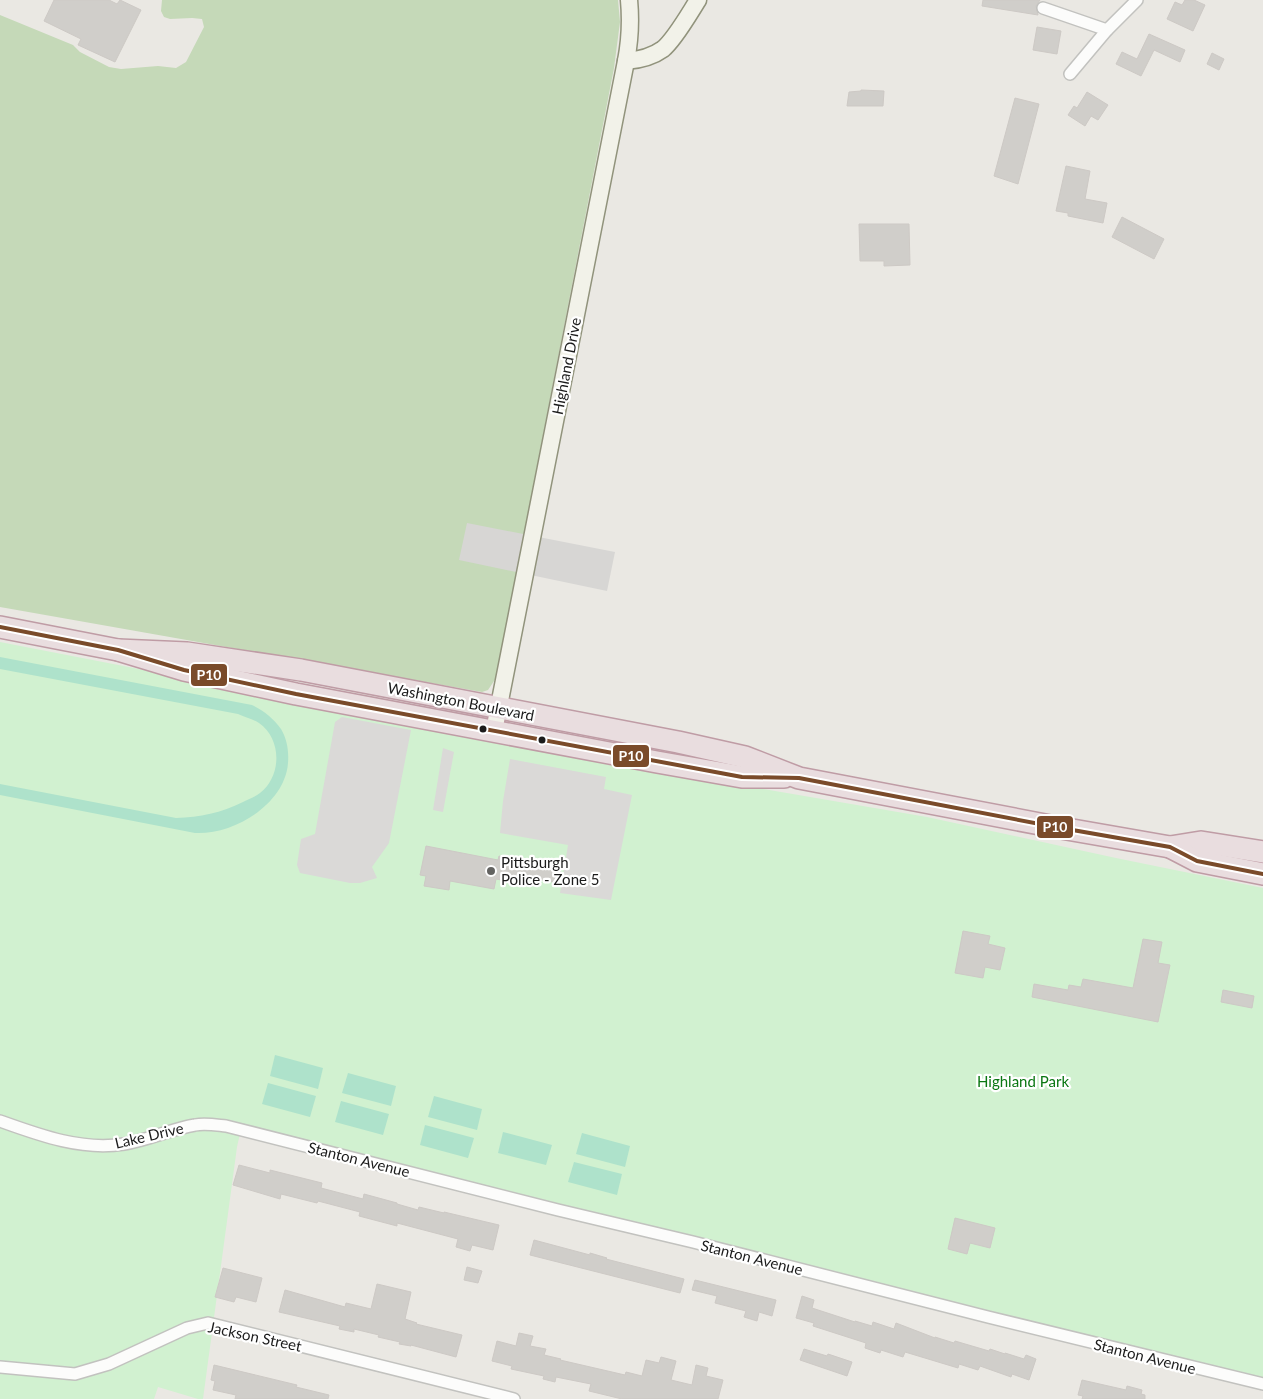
<svg xmlns="http://www.w3.org/2000/svg" width="1263" height="1399" font-family="Lato,sans-serif">
  <style>
    .forest { fill: #c5d9b8 }
    .park { fill: #d1f1d0 }
    .pitch { fill: #aee2cb }
    .parking { fill: #dad9d7 }
    .pier { fill: #d7d6d4 }
    .building { fill: #d0ceca; stroke: #cdc9c5 }
    .lines { fill: none; stroke-linecap: round; stroke-linejoin: round }
    .street-casing { stroke: #c2c2bf; stroke-width: 14 }
    .secondary-casing { stroke: #91937c; stroke-width: 19 }
    .highway-casing { stroke: #bf9ca5; stroke-width: 24 }
    .street { stroke: #fcfcfb; stroke-width: 11 }
    .secondary { stroke: #f2f2e9; stroke-width: 16 }
    .highway { stroke: #e9dddf; stroke-width: 21 }
    .bus-1-casing { stroke: #fff; stroke-width: 8 }
    .bus-1 { stroke: #7a4b2a; stroke-width: 4 }
    .bus-dot { fill: #1b1b1b; stroke: #fff; stroke-width: 2 }
    .poi-dot { fill: #636361; stroke: #fff; stroke-width: 2 }
    .labels { text-anchor: middle; dominant-baseline: central; stroke-width: 4.5; stroke-linejoin: round; paint-order: stroke }
    .street-label { font-size: 15px; fill: #1b1b1b; stroke: #fff }
    .poi-label { font-size: 15px; fill: #1b1b1b; stroke: #fff; text-anchor: start }
    .park-label { font-size: 15px; fill: #0b7713; stroke: #fff }
    .line-badge { stroke: #fff; stroke-width: 2 }
    .badge-label { font-size: 14px; text-anchor: middle; font-weight: bold; fill: #fff }
  </style>
  <rect width="100%" height="100%" fill="#eae8e3"/>
  <polygon class="forest" points="162,0 618,0 620,22 614,68 496,678 488,690 482,692 0,607 0,15 73,45 80,52 109,67 121,69 158,66 176,68 186,62 204,27 202,19 192,18 170,19 164,17 161,11"/>
  <polygon class="park" points="0,642 710,780 927,817 1116,858 1263,888 1263,1384 241,1129 237,1147 203,1399 198,1399 158,1387 154,1399 0,1399"/>
  <g class="pitch">
    <path d="M0,657L252,705C264,711 273,718 281,729C287,739 289,751 288,763C285,804 234,835 195,833L0,795V784L176,818C200,817 221,813 243,802C248,799 255,797 260,793C282,776 282,739 259,723C253,719 244,717 238,714L0,669Z"/>
    <polygon points="275,1055 323,1068 318,1089 270,1076"/>
    <polygon points="348,1073 396,1086 391,1106 342,1093"/>
    <polygon points="268,1083 316,1096 310,1117 262,1104"/>
    <polygon points="434,1096 482,1109 477,1130 428,1117"/>
    <polygon points="341,1101 389,1114 383,1135 335,1122"/>
    <polygon points="425,1125 474,1138 468,1158 420,1145"/>
    <polygon points="503,1132 552,1145 546,1165 498,1153"/>
    <polygon points="582,1133 630,1146 625,1167 576,1154"/>
    <polygon points="574,1162 622,1174 617,1195 568,1182"/>
  </g>
  <g class="parking">
    <polygon points="342,717 411,730 389,843 372,867 377,878 360,883 350,883 300,873 297,865 301,839 315,834 335,722"/>
    <polygon points="443,748 454,752 443,812 433,810"/>
    <polygon points="510,759 606,777 604,789 632,795 611,900 560,893 568,845 500,833 503,801"/>
  </g>
  <polygon class="pier" points="467,523 615,552 607,591 459,560"/>
  <g class="building">
    <polygon points="54,0 109,0 117,4 120,0 141,10 115,62 78,45 81,39 44,21"/>
    <polygon points="983,0 1040,0 1036,6 1038,15 982,6"/>
    <polygon points="1185,0 1194,0 1205,5 1193,31 1167,19 1175,2 1182,5"/>
    <polygon points="1037,27 1061,31 1057,54 1033,50"/>
    <polygon points="1149,34 1185,50 1180,62 1154,50 1141,76 1116,64 1122,52 1137,59"/>
    <polygon points="1212,53 1224,59 1219,70 1207,64"/>
    <polygon points="861,90 884,91 883,106 847,106 849,92 861,91"/>
    <polygon points="1087,92 1108,105 1098,120 1091,116 1085,126 1068,115 1074,106 1077,108"/>
    <polygon points="1015,98 1039,104 1018,184 994,176"/>
    <polygon points="1066,166 1090,171 1085,199 1107,203 1103,223 1068,216 1068,213 1056,211"/>
    <polygon points="1122,217 1164,239 1154,259 1112,237"/>
    <polygon points="859,224 909,224 910,265 884,266 884,261 860,261"/>
    <polygon points="426,846 498,860 499,856 561,868 558,883 526,877 524,884 496,879 494,889 450,881 449,890 424,886 426,876 420,875"/>
    <polygon points="963,931 990,936 988,944 1005,948 1000,970 985,967 983,978 955,973"/>
    <polygon points="1143,939 1162,942 1158,963 1170,965 1158,1022 1032,997 1034,984 1068,990 1069,985 1081,987 1083,979 1133,988"/>
    <polygon points="1223,990 1254,996 1252,1008 1221,1002"/>
    <polygon points="239,1165 270,1173 270,1170 322,1183 321,1188 363,1199 364,1194 397,1203 397,1204 418,1210 419,1207 444,1213 444,1212 499,1225 493,1250 472,1245 470,1251 456,1247 458,1239 397,1223 397,1226 359,1216 360,1212 318,1201 317,1203 281,1194 280,1199 233,1185"/>
    <polygon points="955,1218 995,1228 990,1248 970,1243 967,1254 948,1249"/>
    <polygon points="534,1240 590,1255 590,1253 607,1258 606,1259 684,1279 680,1293 530,1255"/>
    <polygon points="467,1267 482,1271 478,1283 464,1280"/>
    <polygon points="223,1268 262,1278 256,1302 236,1297 234,1302 215,1297"/>
    <polygon points="695,1280 776,1300 772,1316 759,1312 757,1321 744,1317 746,1311 715,1303 717,1296 692,1290"/>
    <polygon points="377,1284 411,1292 405,1319 417,1323 416,1324 462,1335 456,1357 411,1345 411,1346 399,1344 400,1342 378,1337 379,1335 354,1329 354,1332 339,1329 340,1326 279,1312 285,1290 345,1307 346,1303 371,1309"/>
    <polygon points="802,1296 814,1300 812,1308 855,1322 855,1321 872,1326 873,1322 894,1329 896,1323 935,1338 935,1337 954,1343 955,1341 989,1351 990,1349 1005,1354 1005,1353 1024,1359 1026,1355 1036,1359 1029,1380 1012,1374 1011,1377 980,1366 978,1370 959,1364 958,1368 905,1352 903,1357 881,1350 880,1353 865,1348 866,1343 813,1326 814,1323 796,1318"/>
    <polygon points="519,1333 533,1336 530,1346 546,1349 544,1355 561,1359 560,1360 625,1375 626,1372 642,1376 646,1360 659,1363 661,1357 676,1361 671,1380 692,1385 696,1365 708,1368 706,1376 723,1380 718,1399 622,1399 589,1391 591,1384 556,1377 555,1382 543,1379 544,1376 511,1369 512,1366 492,1361 497,1341 516,1346"/>
    <polygon points="804,1349 827,1356 828,1354 852,1362 847,1376 800,1360"/>
    <polygon points="214,1365 297,1385 296,1387 329,1395 328,1399 235,1399 236,1395 213,1390 215,1381 211,1380"/>
    <polygon points="1082,1380 1126,1390 1127,1386 1142,1390 1141,1394 1145,1395 1145,1399 1082,1399 1083,1396 1078,1395"/>
  </g>
  <g class="lines">
    <g class="street-casing">
      <g id="street">
        <polyline points="1043,8 1107,30"/>
        <polyline points="1070,74 1107,30 1137,0"/>
        <path d="M0,1121C39,1135 82,1151 124,1144C149,1140 171,1129 195,1125C205,1123 216,1125 226,1126L558,1210L693,1242L988,1317L1263,1384"/>
        <polyline points="0,1367 75,1374 109,1364 187,1328 208,1323 514,1399"/>
      </g>
    </g>
    <g class="secondary-casing">
      <g id="secondary">
        <path d="M626,61C639,60 652,57 663,49C675,39 689,14 698,0"/>
        <path d="M494,731L626,61C630,40 631,21 629,0"/>
      </g>
    </g>
    <g class="highway-casing">
      <g id="highway">
        <polyline points="0,627 118,650 184,670 296,694 657,762 742,777 784,777"/>
        <polyline points="118,650 187,653 301,670 678,742 745,757 799,778 1061,828 1170,847 1201,842 1263,852"/>
        <polyline points="1170,847 1197,861 1263,874"/>
      </g>
    </g>
    <use href="#street" class="street"/>
    <use href="#secondary" class="secondary"/>
    <use href="#highway" class="highway"/>
    <g class="bus-1-casing">
      <polyline id="bus-1" points="0,627 118,650 184,670 296,694 742,777 799,778 1061,828 1170,847 1197,861 1263,874"/>
    </g>
    <use href="#bus-1" class="bus-1"/>
  </g>
  <g class="bus-dot">
    <circle cx="483" cy="729" r="4.5"/>
    <circle cx="542" cy="740" r="4.5"/>
  </g>
  <circle class="poi-dot" cx="491" cy="871" r="5"/>
  <g class="labels">
    <g class="street-label">
      <text transform="translate(566 366) rotate(-79)">Highland Drive</text>
      <text transform="translate(461 701) rotate(11)">Washington Boulevard</text>
      <text transform="translate(149 1135) rotate(-13)">Lake Drive</text>
      <text transform="translate(359 1159) rotate(14)">Stanton Avenue</text>
      <text transform="translate(752 1257) rotate(14)">Stanton Avenue</text>
      <text transform="translate(255 1336) rotate(12)">Jackson Street</text>
      <text transform="translate(1145 1356) rotate(14)">Stanton Avenue</text>
    </g>
    <g class="poi-label">
      <text x="501" y="862">Pittsburgh<tspan x="501" dy="17">Police - Zone 5</tspan></text>
    </g>
    <g class="park-label">
      <text x="1023" y="1081">Highland Park</text>
    </g>
  </g>
  <g class="line-badge">
    <rect x="190" y="663" width="38" height="24" rx="5" fill="#7a4b2a"/>
    <rect x="612" y="744" width="38" height="24" rx="5" fill="#7a4b2a"/>
    <rect x="1036" y="815" width="38" height="24" rx="5" fill="#7a4b2a"/>
  </g>
  <g class="badge-label">
    <text x="209" y="680">P10</text>
    <text x="631" y="761">P10</text>
    <text x="1055" y="832">P10</text>
  </g>
</svg>
